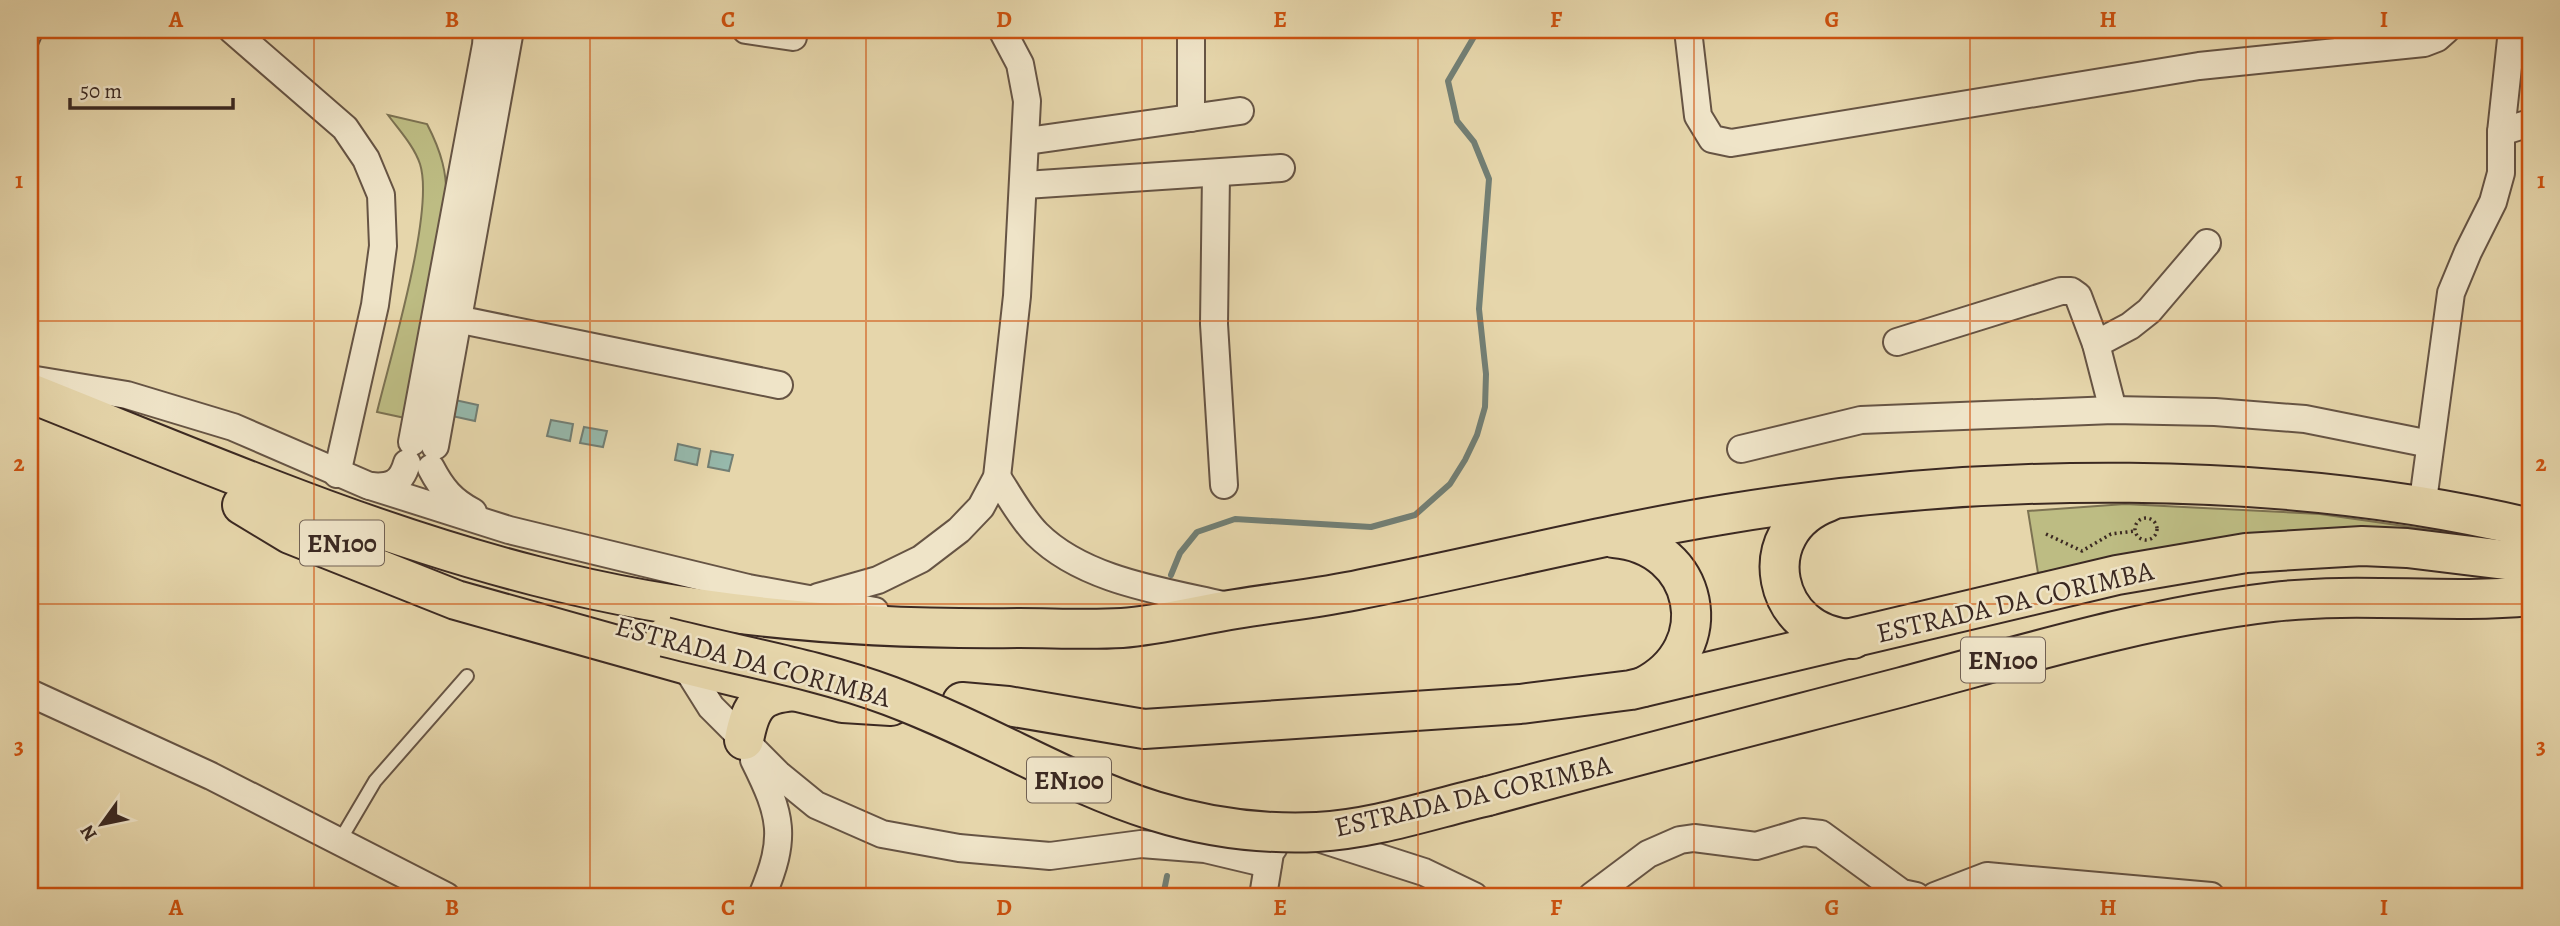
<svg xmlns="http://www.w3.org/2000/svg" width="2560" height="926" font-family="Alegreya,serif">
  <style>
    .green { fill: #bdbc83; stroke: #7c7252; stroke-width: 2 }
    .water { fill: #96b9ac; stroke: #727f75; stroke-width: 2 }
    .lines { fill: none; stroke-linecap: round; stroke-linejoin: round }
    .stream { stroke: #727f75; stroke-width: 6 }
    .service-casing { stroke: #665444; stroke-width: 16 }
    .minor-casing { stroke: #665444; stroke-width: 30 }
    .primary-casing { stroke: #3b2922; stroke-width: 42 }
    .path { stroke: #3b2922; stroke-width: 3.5; stroke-dasharray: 2 3.5; stroke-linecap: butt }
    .service { stroke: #efe4c8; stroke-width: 12 }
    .minor { stroke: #efe4c8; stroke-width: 26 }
    .primary { stroke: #e6d6ab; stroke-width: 38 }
    .primary-bridge-casing { stroke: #3b2922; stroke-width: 42; stroke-linecap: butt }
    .primary-bridge { stroke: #e6d6ab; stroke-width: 38 }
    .grid { fill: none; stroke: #ce520f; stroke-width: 2; stroke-opacity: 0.55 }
    .labels { text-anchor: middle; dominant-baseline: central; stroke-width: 5; stroke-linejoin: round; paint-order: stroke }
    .shield { fill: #efe4c8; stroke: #716154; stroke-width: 2 }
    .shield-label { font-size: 26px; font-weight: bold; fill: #3b2922 }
    .street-label { font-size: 28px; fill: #3b2922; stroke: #efe4c8 }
    .neatline { fill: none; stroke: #ce520f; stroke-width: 2.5 }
    .grid-label { font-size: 23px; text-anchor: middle; font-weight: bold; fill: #ce520f }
  </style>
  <rect width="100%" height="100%" fill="#e6d6ab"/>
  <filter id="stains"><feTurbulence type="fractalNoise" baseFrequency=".00286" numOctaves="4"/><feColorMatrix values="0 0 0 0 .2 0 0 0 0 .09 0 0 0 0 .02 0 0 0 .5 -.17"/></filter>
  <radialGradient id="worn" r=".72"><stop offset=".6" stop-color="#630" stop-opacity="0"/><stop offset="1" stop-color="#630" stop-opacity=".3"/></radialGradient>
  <g class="green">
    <path d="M388,115L427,124C441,151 448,174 446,204L405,418L377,412C390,358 435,211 420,164C414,146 399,130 388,115Z"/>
    <polygon points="2125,504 2320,514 2516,542 2135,555 2038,573 2028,511"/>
  </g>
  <g class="water">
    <polygon points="455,400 478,405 475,421 452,416"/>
    <polygon points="551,420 573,424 570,441 547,436"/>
    <polygon points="584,427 607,431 603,447 580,443"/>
    <polygon points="678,444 700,449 697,465 675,460"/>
    <polygon points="711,451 733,455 729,471 708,467"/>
  </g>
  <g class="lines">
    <g class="stream">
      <polyline points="1171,575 1180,553 1197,532 1235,519 1371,527 1415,515 1450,484 1465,460 1477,435 1485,407 1486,374 1479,309 1489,179 1474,142 1457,121 1448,81 1478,30"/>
      <polyline points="1163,896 1167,876"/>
    </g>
    <g class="service-casing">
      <g id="service">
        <polyline points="30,46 37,30"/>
        <polyline points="339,842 375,781 467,676"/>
      </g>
    </g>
    <g class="minor-casing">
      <g id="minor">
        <polyline points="232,30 345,128 366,159 381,195 383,246 375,305 337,474"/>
        <polyline points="746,30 793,37"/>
        <polyline points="1191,30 1191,118"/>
        <polyline points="1688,30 1698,116 1712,139 1731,143 2199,66 2424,43 2437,38 2446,30"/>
        <polyline points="2501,132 2530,123"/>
        <polyline points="1027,141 1240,111"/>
        <polyline points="1216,174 1214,324 1224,485"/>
        <polyline points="1025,185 1281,168"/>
        <polyline points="442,316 779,385"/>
        <polyline points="1897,342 2061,291 2071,291 2078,296 2096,344 2113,410"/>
        <polyline points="2096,344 2130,326 2149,311 2207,243"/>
        <polyline points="30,379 127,395 233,427 367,485 509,530 748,588 875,611"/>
        <polyline points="412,442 486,45 487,30"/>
        <polyline points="435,446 510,30"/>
        <polyline points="1741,449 1861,420 2113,410 2215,412 2305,419 2430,444"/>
        <path d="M431,468C442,489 452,501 473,512"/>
        <path d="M997,477C1009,495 1021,518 1037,534C1083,580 1162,591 1223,605"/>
        <path d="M370,486C390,488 401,484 407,463"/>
        <polyline points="2422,508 2451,293 2468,252 2493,202 2501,173 2501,132 2512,30"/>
        <polyline points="818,597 878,580 921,559 959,530 981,507 997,477 1017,296 1027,101 1020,64 1002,30"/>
        <polyline points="684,664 711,707 778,774 816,805 882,834 959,848 1050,856 1141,844 1205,849 1268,864"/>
        <polyline points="30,693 211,776 446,896"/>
        <path d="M754,760C782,816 787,837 762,896"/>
        <polyline points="1315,837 1424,872 1474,896"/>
        <polyline points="1263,896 1270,853 1274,847"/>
        <polyline points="1592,896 1648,854 1680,840 1694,838 1756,846 1803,832 1821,834 1902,893 1916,896"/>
        <polyline points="1935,896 1987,876 2211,896"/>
      </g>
    </g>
    <g class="primary-casing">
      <g id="primary">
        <path d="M30,393C196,459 363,532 536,576C694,617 856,630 1019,628C1053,628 1088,630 1122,628C1160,625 1198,615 1236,609C1278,602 1321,598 1362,589C1484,565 1604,534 1727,514C1982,472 2278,468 2530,528"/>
        <path d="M1828,502C1750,531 1772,637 1853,639"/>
        <polyline points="242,505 290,534 456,600 684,664 843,703 891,706"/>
        <path d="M1614,538C1699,545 1721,648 1643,687"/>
        <polyline points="962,702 1008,706 1144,729 1520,704 1631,690 2117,575 2246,553 2362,546 2407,548 2530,563"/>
        <path d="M744,740C751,703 760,693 798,691"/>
        <path d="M1488,796C1626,758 1764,723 1902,687C2025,654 2147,617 2273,602C2359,592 2445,604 2530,596"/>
      </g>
    </g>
    <g class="path">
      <circle cx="2146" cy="529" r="11"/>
      <polyline points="2046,534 2082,551 2111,534 2135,531"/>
    </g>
    <use href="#service" class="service"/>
    <use href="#minor" class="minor"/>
    <use href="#primary" class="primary"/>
    <g class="primary-bridge-casing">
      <path id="primary-bridge" d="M665,637C739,656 818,669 890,696C1044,754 1140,840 1317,832C1375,829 1432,809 1488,796"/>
    </g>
    <use href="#primary-bridge" class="primary-bridge"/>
  </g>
  <path class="grid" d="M314,30V896M590,30V896M866,30V896M1142,30V896M1418,30V896M1694,30V896M1970,30V896M2246,30V896M30,321H2530M30,604H2530"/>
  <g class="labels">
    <g class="shield">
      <rect x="300" y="520.5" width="84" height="45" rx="5"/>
      <rect x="1961" y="637.5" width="84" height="45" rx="5"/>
      <rect x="1027" y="757.5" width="84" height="45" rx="5"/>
    </g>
    <g class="shield-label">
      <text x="342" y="543">EN100</text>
      <text x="2003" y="660">EN100</text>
      <text x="1069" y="780">EN100</text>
    </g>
    <g class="street-label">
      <text transform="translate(2015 602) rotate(-13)">ESTRADA DA CORIMBA</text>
      <text transform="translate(753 662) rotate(15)">ESTRADA DA CORIMBA</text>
      <text transform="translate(1473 796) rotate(-13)">ESTRADA DA CORIMBA</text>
    </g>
  </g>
  <rect width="2560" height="926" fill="none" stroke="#e6d6ab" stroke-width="77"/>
  <g transform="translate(102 824) rotate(237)" stroke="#efe4c8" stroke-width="5" paint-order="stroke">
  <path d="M0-5L12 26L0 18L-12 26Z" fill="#3b2922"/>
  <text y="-10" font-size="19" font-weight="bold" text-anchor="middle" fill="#3b2922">N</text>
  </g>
  <path d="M70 98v10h163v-10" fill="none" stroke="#3b2922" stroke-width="3.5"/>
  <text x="80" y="98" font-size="21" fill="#3b2922" stroke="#efe4c8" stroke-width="5" paint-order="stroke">50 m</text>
  <rect x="38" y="38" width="2484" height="850" class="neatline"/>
  <g class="grid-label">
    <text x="176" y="27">A</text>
    <text x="452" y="27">B</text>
    <text x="728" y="27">C</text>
    <text x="1004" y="27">D</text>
    <text x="1280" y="27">E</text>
    <text x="1556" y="27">F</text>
    <text x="1832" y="27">G</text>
    <text x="2108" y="27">H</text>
    <text x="2384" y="27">I</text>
    <text x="19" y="188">1</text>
    <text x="2541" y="188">1</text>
    <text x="19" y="471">2</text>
    <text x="2541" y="471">2</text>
    <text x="19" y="754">3</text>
    <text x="2541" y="754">3</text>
    <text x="176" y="915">A</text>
    <text x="452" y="915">B</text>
    <text x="728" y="915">C</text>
    <text x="1004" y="915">D</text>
    <text x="1280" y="915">E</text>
    <text x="1556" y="915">F</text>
    <text x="1832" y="915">G</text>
    <text x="2108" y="915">H</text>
    <text x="2384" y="915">I</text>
  </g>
  <rect width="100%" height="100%" filter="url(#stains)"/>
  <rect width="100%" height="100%" fill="url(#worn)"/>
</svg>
